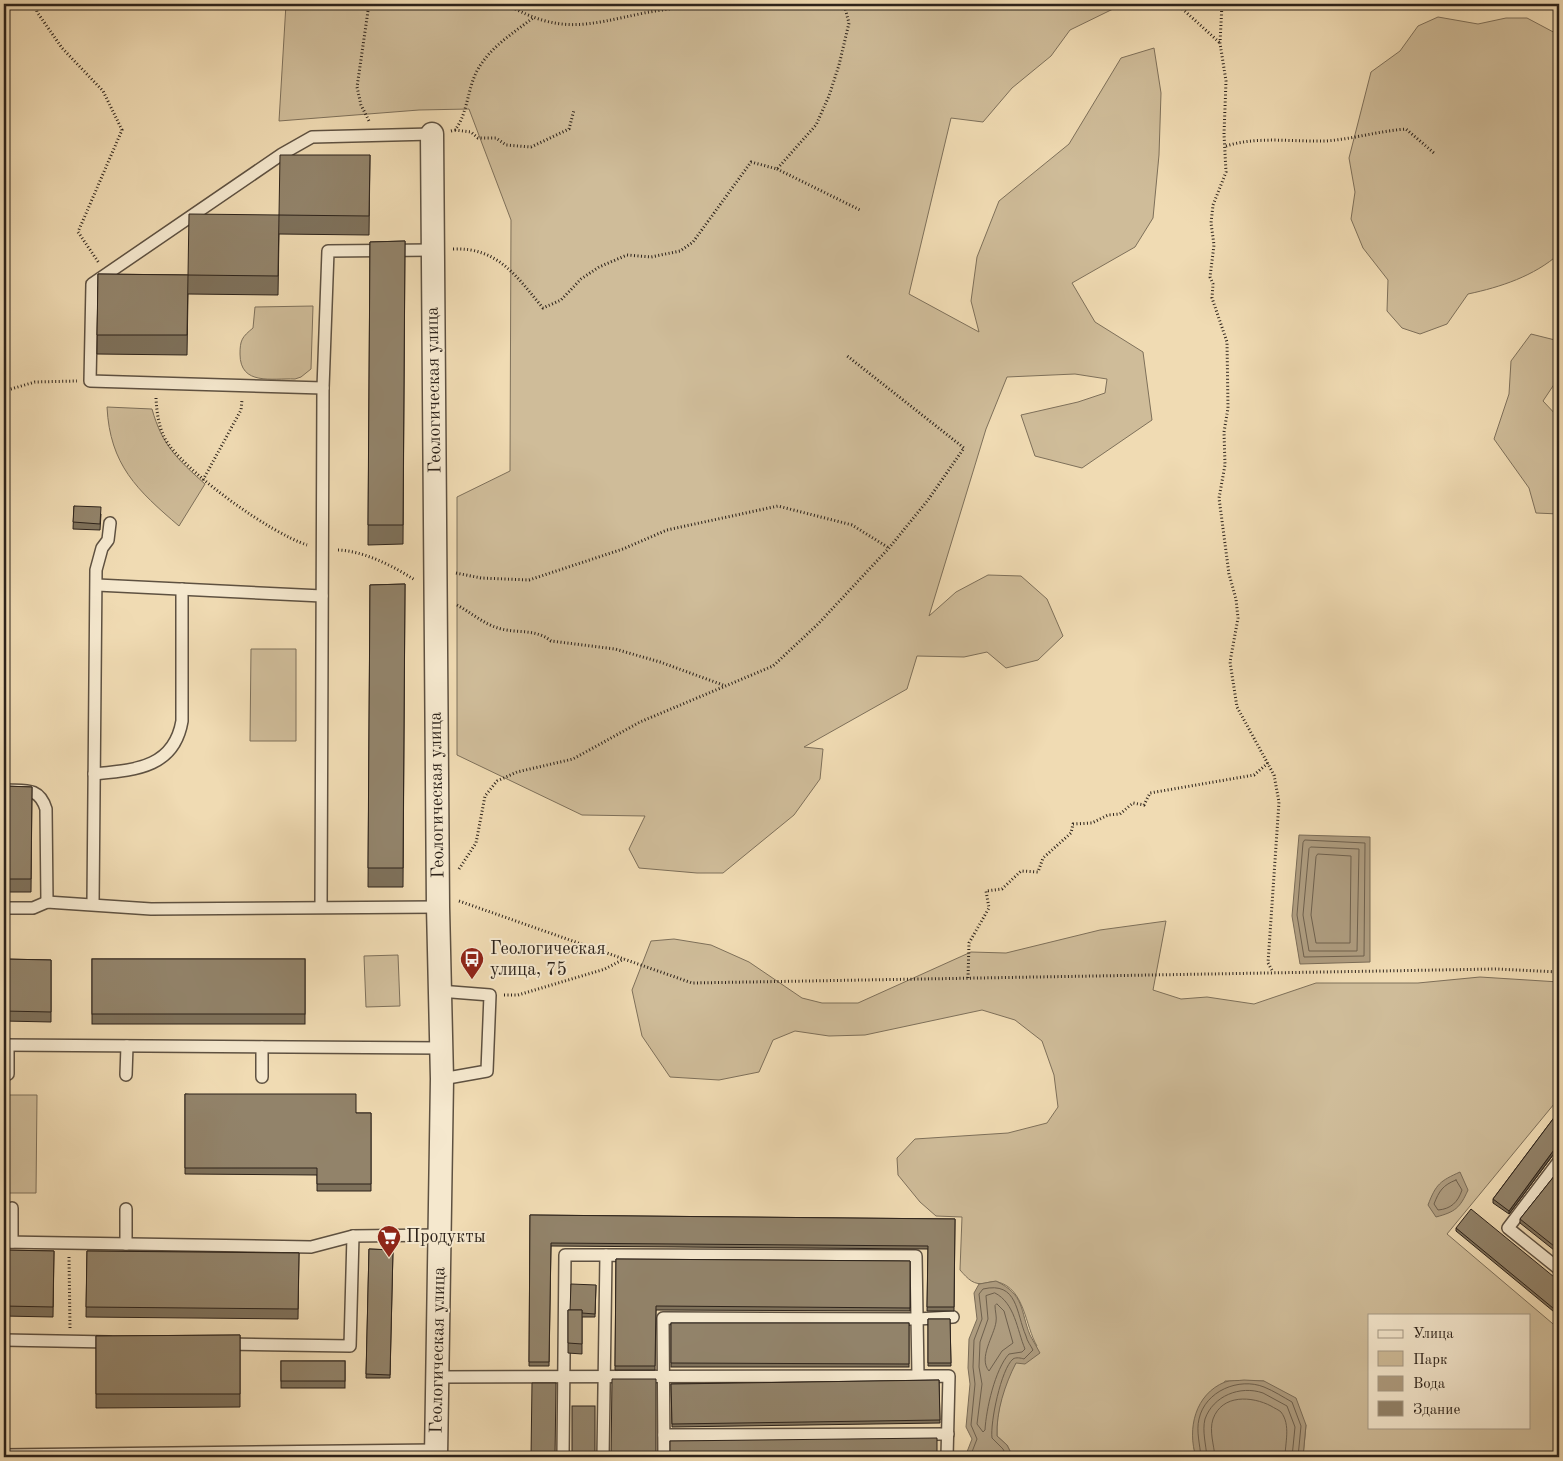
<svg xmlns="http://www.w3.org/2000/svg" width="1563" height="1461" font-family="'Old Standard TT',serif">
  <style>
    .green { fill: #cfbc99; stroke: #7e705a; fill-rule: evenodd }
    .water { fill: #ae9c7f; stroke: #7a6c57 }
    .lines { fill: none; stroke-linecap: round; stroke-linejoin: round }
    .shore { stroke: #6e604d; stroke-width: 1 }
    .service-casing { stroke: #5e5141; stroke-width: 14 }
    .minor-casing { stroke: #5e5141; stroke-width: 25 }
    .path { stroke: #2d231b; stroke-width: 3; stroke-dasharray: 1 2.5; stroke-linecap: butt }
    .service { stroke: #f5e8ce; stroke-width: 11 }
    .minor { stroke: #f5e8ce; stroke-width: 22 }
    .wall { fill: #7e715b; stroke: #2d231b }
    .shaded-wall { fill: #665c4a; stroke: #2d231b }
    .building { fill: #92836a; stroke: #2d231b }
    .labels { text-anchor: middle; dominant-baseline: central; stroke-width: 4; stroke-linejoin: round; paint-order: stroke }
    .street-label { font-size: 18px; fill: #2d231b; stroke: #f5e8ce }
    .poi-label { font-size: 18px; fill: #2d231b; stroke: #f5e8ce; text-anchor: start }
  </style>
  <rect width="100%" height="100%" fill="#f0dbb3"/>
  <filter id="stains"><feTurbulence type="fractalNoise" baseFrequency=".004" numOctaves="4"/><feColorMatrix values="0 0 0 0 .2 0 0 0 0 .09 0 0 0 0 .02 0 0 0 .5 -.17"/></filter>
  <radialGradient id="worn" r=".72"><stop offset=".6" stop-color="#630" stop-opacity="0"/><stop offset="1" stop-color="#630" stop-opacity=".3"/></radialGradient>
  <g class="green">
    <polygon points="286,4 1117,4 1113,9 1070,30 1051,56 1012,88 983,122 951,118 909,294 979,332 971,301 977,257 999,201 1069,144 1121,58 1154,48 1161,93 1159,155 1153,218 1135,247 1072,283 1095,322 1143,352 1152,420 1082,468 1035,456 1021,415 1078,402 1105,393 1107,379 1075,374 1007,377 986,429 929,616 956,592 988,575 1021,576 1047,599 1063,636 1038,660 1006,668 987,652 964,657 917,656 907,689 804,747 823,749 820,779 794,815 723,873 697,873 639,868 629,849 645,816 582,815 457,755 457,497 510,471 511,220 469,109 419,110 279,121"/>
    <path d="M1438,17L1478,24L1506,18H1527L1559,35V254C1534,276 1501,287 1468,294L1447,324L1420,334L1402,328L1387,311L1388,280L1363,248L1351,219L1355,192L1349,158L1371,72L1400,51L1418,26Z"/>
    <path d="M313,306L311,369L301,377L295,379C272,378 240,386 240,354C240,340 242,337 253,328L255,307Z"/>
    <polygon points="1531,334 1559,341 1559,377 1543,401 1559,418 1559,514 1536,513 1529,488 1494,439 1509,394 1511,361"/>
    <path d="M107,407L152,409C162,445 177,459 205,484L179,526C137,490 110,465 107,407Z"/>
    <polygon points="251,649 296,649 296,741 250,741"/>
    <path d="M1166,921L1153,990L1181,999L1207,997L1254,1004L1316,983H1418L1480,977L1559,982V1098L1447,1234L1559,1329V1457H1303L1306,1425L1264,1381H1225L1194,1448L1196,1457H1013L1007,1445L997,1436C996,1415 1003,1382 1015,1364C1020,1357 1030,1352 1037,1346C1025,1326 1025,1289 998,1282C994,1281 990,1282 986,1283C974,1286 968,1279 960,1270L962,1217L936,1216L920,1202L898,1175L897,1158L915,1139L1008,1133L1047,1123L1058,1107L1054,1075L1042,1041L1015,1020L982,1010L865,1035L829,1036L795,1031L773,1040L759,1072L719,1080L670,1077L642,1036L632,990L651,941L674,939L711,945L749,962L802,998L822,1003H858L971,952L1006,953L1100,930ZM1369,1315H1529V1427H1369Z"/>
    <polygon points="398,955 400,1006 366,1007 364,956"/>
    <polygon points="4,1095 37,1095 36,1193 4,1193"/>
  </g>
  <g class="water">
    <polygon points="1299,835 1370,837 1370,962 1300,964 1292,916"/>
    <path d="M1460,1172L1468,1190C1460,1208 1455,1212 1436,1217L1428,1205C1436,1184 1440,1181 1460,1172Z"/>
    <path d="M996,1281C1025,1295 1020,1310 1030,1335C1033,1341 1037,1347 1040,1353L1025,1364L1016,1363C1005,1384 996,1412 997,1436L1007,1445L1013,1457H965L972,1439L966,1427L970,1384L968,1368L969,1339L977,1319L974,1293L979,1284Z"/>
    <path d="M1244,1380L1264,1381L1296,1398L1306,1425L1303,1457H1196C1187,1429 1195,1394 1225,1382C1230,1380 1238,1381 1244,1380Z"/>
  </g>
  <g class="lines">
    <g class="shore">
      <polygon points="1305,840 1365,843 1364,956 1304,957 1297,915 1303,843"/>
      <polygon points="1311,847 1359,849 1357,951 1309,951 1303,915 1309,849"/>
      <polygon points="1318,854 1351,856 1350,943 1316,943 1311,915 1316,857"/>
      <path d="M1456,1180L1462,1190C1458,1202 1451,1209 1438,1210L1434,1204C1439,1191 1443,1185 1456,1180Z"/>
      <path d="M995,1293C1015,1303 1017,1330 1025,1349L1022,1352L1009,1354C995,1369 986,1410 985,1430L983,1432L977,1424L982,1384L979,1367L980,1342L988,1319L986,1296Z"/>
      <path d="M997,1304L1004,1311L1013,1343L1002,1351L989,1371C978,1358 994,1336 996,1322C997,1317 995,1311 995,1306Z"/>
      <path d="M970,1457L977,1439L971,1425L975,1384L973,1367L974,1340L982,1319L979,1294L983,1289C1018,1281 1016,1313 1026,1336C1027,1341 1031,1346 1033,1350L1024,1359C1021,1358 1016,1357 1013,1359C1001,1369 990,1423 992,1438L1003,1449L1007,1457"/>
      <path d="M1201,1457C1200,1445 1196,1431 1199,1419C1205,1391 1239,1377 1264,1387C1274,1391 1283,1397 1292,1402L1301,1426L1298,1457"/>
      <path d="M1207,1457C1206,1445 1202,1431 1205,1419C1213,1396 1240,1385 1263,1393C1271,1397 1279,1402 1287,1406L1295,1427L1292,1457"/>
      <path d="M1215,1457C1214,1445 1209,1431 1213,1419C1222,1394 1252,1396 1271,1406C1274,1408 1279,1410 1281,1412C1291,1425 1285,1443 1285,1457"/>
    </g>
    <g class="service-casing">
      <g id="service">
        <polyline points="323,388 90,381 92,284 282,154 312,137 432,134"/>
        <polyline points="97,585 322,596"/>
        <path d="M94,774C135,770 174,768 182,721V589"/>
        <path d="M4,790C24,791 39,786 46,809L47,902"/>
        <polyline points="93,904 96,570 102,548 108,540 110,523"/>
        <polyline points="321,907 323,388 328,251 433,250"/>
        <polyline points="4,908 33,908 47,902 151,909 438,907"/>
        <polyline points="439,991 490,995 487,1071 442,1079"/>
        <polyline points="4,1045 441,1048"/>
        <polyline points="262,1047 262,1077"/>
        <polyline points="8,1074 8,1045"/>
        <polyline points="126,1075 127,1046"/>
        <polyline points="1559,1161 1508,1228 1559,1269"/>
        <polyline points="12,1208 12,1242"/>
        <polyline points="126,1209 126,1244"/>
        <polyline points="4,1242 311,1247 353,1236 439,1235"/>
        <polyline points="4,1340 109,1342"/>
        <polyline points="225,1344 350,1346 353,1236"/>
        <polyline points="437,1377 949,1376 947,1457"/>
        <polyline points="664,1435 948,1434"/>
        <polyline points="4,1455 436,1450"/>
        <polyline points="563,1457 565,1255 606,1255"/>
        <polyline points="603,1457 606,1255 916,1256 918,1376"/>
        <polyline points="664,1457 663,1318 917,1319 953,1317"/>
      </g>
    </g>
    <g class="minor-casing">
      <polyline id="minor" points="432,134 438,907 442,1079 436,1457"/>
    </g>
    <g class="path">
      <polyline points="35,4 37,12 62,48 103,91 122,130 78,232 99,263"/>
      <polyline points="369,4 357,87 361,105 369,121"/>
      <path d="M506,4C561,35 586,25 644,13C659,10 675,9 689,4"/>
      <polyline points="1177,4 1220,43"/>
      <polyline points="1222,4 1220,43 1226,81 1224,134 1226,172 1213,205 1211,223 1214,245 1210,277 1213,284 1212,298 1227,342 1228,408 1224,432 1225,465 1219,498 1229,574 1236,599 1238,618 1230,662 1237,707 1274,775 1279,802 1268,963 1273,972"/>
      <polyline points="455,130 471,132 478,138 496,138 506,145 531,147 569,129 574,110"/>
      <path d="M451,131L455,130C468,113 467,90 477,71C489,48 513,33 533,18"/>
      <path d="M1226,146C1258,136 1293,142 1326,141C1353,139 1379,131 1406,129L1434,153"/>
      <polyline points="777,169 860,210"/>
      <path d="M453,249C498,247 517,277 543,308L561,300L581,279L599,267L627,255L651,257L680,251L693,242L751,162L777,169L816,125L829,96L839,65L849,23L844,4"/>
      <polyline points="4,391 35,382 77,381"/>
      <path d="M156,398C157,415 159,431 169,445C194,478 269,532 307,545"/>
      <polyline points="203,480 241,410 242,400"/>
      <path d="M338,550C364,551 393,566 415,580"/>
      <polyline points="456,573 481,578 529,580 623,549 667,530 778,506 852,525 889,548"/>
      <path d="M457,605C470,612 484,624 498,628C516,634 535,628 551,641L615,649L660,662L723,685"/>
      <polyline points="459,869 476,843 485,796 497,781 517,772 573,759 640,722 773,666 818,624 889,548 928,500 964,448 846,355"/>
      <polyline points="459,901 692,983 1496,969 1559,972"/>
      <polyline points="968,978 969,943 989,908 986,891 1002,889 1021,871 1038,872 1043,858 1071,833 1073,824 1092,823 1108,815 1120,814 1133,803 1144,805 1150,793 1254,775 1268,763"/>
      <polyline points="504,995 518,995 605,969 624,959"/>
      <polyline points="69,1257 70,1328"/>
    </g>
    <use href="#service" class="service"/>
    <use href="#minor" class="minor"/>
  </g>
  <g class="wall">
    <polygon points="370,155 369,235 279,234 278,295 188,294 187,355 97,354 98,274 188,275"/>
    <polygon points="405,241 403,544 368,545 370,242"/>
    <polygon points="74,506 101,514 100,530 73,529"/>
    <polygon points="405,584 403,887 368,887 370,585"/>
    <polygon points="4,786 32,787 31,892 4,892"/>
    <polygon points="4,959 51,960 51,1022 4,1021"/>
    <rect x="92" y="959" width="213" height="65"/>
    <polygon points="185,1094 356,1113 371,1113 371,1191 317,1191 317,1175 185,1174"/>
    <polygon points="1559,1111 1559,1147 1509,1214 1493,1203 1493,1199"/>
    <polygon points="1559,1170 1559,1254 1520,1223 1520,1219"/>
    <polygon points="530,1215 955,1219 954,1311 927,1311 928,1249 551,1246 549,1366 529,1366"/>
    <polygon points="1456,1228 1559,1281 1559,1316 1456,1231"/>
    <polygon points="369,1249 393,1250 390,1378 366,1378"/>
    <polygon points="4,1250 54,1251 53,1317 4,1316"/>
    <polygon points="87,1251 299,1253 298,1319 86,1317"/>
    <polygon points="616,1259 910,1261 910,1311 656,1310 655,1370 615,1370"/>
    <polygon points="596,1285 595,1317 582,1317 582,1354 568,1353 568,1310 570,1310"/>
    <polygon points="928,1319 950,1319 951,1366 928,1366"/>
    <rect x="671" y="1323" width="238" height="44"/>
    <polygon points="240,1335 240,1407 96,1408 96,1336"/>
    <rect x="281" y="1361" width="64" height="27"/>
    <polygon points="939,1380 940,1423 672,1427 671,1384"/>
  </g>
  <polygon class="shaded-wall" points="1559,1143 1559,1147 1509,1214 1509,1211"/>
  <g class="building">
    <polygon points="280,155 370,155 369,216 279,215 278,276 188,275 187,335 97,335 98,274 188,275 189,214 279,215"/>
    <polygon points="405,241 403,525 368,525 370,242"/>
    <polygon points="74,506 101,507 100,524 73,522"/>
    <polygon points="405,584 403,868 368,868 370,585"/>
    <polygon points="4,786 32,787 31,879 4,879"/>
    <polygon points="4,959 51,960 51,1012 4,1011"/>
    <rect x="92" y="959" width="213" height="55"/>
    <polygon points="185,1094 356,1094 356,1113 371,1113 371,1184 317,1184 317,1168 185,1168"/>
    <polygon points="1559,1111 1559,1143 1509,1211 1493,1199"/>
    <polygon points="1559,1170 1559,1250 1520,1219"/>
    <polygon points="1471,1209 1559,1281 1559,1313 1456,1228"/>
    <polygon points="530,1215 955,1219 954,1307 927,1307 928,1246 551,1243 549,1362 529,1362"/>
    <polygon points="369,1249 393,1250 390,1375 366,1374"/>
    <polygon points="4,1250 54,1251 53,1307 4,1306"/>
    <polygon points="87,1251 299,1253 298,1309 86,1307"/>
    <polygon points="616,1259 910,1261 910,1308 656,1306 655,1366 615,1366"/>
    <polygon points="571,1284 596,1285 595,1314 582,1313 582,1310 570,1310"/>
    <polygon points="568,1310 582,1310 582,1344 568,1343"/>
    <polygon points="928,1319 950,1319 951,1363 928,1363"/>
    <polygon points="671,1323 909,1323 909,1364 671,1363"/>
    <polygon points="240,1335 240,1394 96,1394 96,1336"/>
    <rect x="281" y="1361" width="64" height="20"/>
    <polygon points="612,1379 656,1379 656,1457 611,1457"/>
    <polygon points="939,1380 940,1420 672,1424 671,1384"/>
    <polygon points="532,1383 556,1383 555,1457 531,1457"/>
    <rect x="572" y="1406" width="23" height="51"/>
    <polygon points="937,1438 937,1457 670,1457 670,1441"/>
  </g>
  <defs>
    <g id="bus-pin" transform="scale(1.25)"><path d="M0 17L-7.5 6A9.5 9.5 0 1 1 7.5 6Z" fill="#8f2418" stroke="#f5e8ce"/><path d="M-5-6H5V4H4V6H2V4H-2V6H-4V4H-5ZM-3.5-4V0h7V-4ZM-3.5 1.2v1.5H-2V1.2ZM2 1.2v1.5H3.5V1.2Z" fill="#fff"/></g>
    <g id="supermarket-pin" transform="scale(1.25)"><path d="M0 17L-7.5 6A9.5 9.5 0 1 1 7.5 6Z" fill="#8f2418" stroke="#f5e8ce"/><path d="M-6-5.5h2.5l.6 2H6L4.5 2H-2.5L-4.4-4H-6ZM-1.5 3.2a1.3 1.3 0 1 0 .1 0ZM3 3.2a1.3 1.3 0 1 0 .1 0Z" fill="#fff"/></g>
  </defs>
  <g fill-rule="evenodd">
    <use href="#bus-pin" x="472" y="959"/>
    <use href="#supermarket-pin" x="389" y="1237"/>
  </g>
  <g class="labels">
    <g class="street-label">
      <text transform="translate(434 390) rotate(-91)">Геологическая улица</text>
      <text transform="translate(437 795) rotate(-91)">Геологическая улица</text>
      <text transform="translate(438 1350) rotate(-89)">Геологическая улица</text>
    </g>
    <g class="poi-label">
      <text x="490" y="949">Геологическая<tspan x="490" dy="21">улица, 75</tspan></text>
      <text x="406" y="1237">Продукты</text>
    </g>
  </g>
  <rect width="1563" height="1461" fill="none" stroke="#f0dbb3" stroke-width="20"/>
  <rect x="5" y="5" width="1553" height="1451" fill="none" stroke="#2d231b" stroke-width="2.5"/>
  <rect x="10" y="10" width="1543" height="1441" fill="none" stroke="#2d231b"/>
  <rect x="1368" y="1314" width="162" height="115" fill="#f5e8ce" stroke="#a59986"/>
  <rect x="1378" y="1330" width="25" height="8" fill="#f5e8ce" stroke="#a59986"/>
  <text x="1413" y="1338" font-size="15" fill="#2d231b">Улица</text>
  <rect x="1378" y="1351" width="25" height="15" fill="#cfbc99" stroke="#a59986"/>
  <text x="1413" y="1364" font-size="15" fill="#2d231b">Парк</text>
  <rect x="1378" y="1376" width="25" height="15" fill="#ae9c7f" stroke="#a59986"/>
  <text x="1413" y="1388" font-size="15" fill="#2d231b">Вода</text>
  <rect x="1378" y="1401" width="25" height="15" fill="#92836a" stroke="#a59986"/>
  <text x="1413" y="1414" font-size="15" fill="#2d231b">Здание</text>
  <rect width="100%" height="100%" filter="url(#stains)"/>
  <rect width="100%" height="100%" fill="url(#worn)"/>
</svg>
